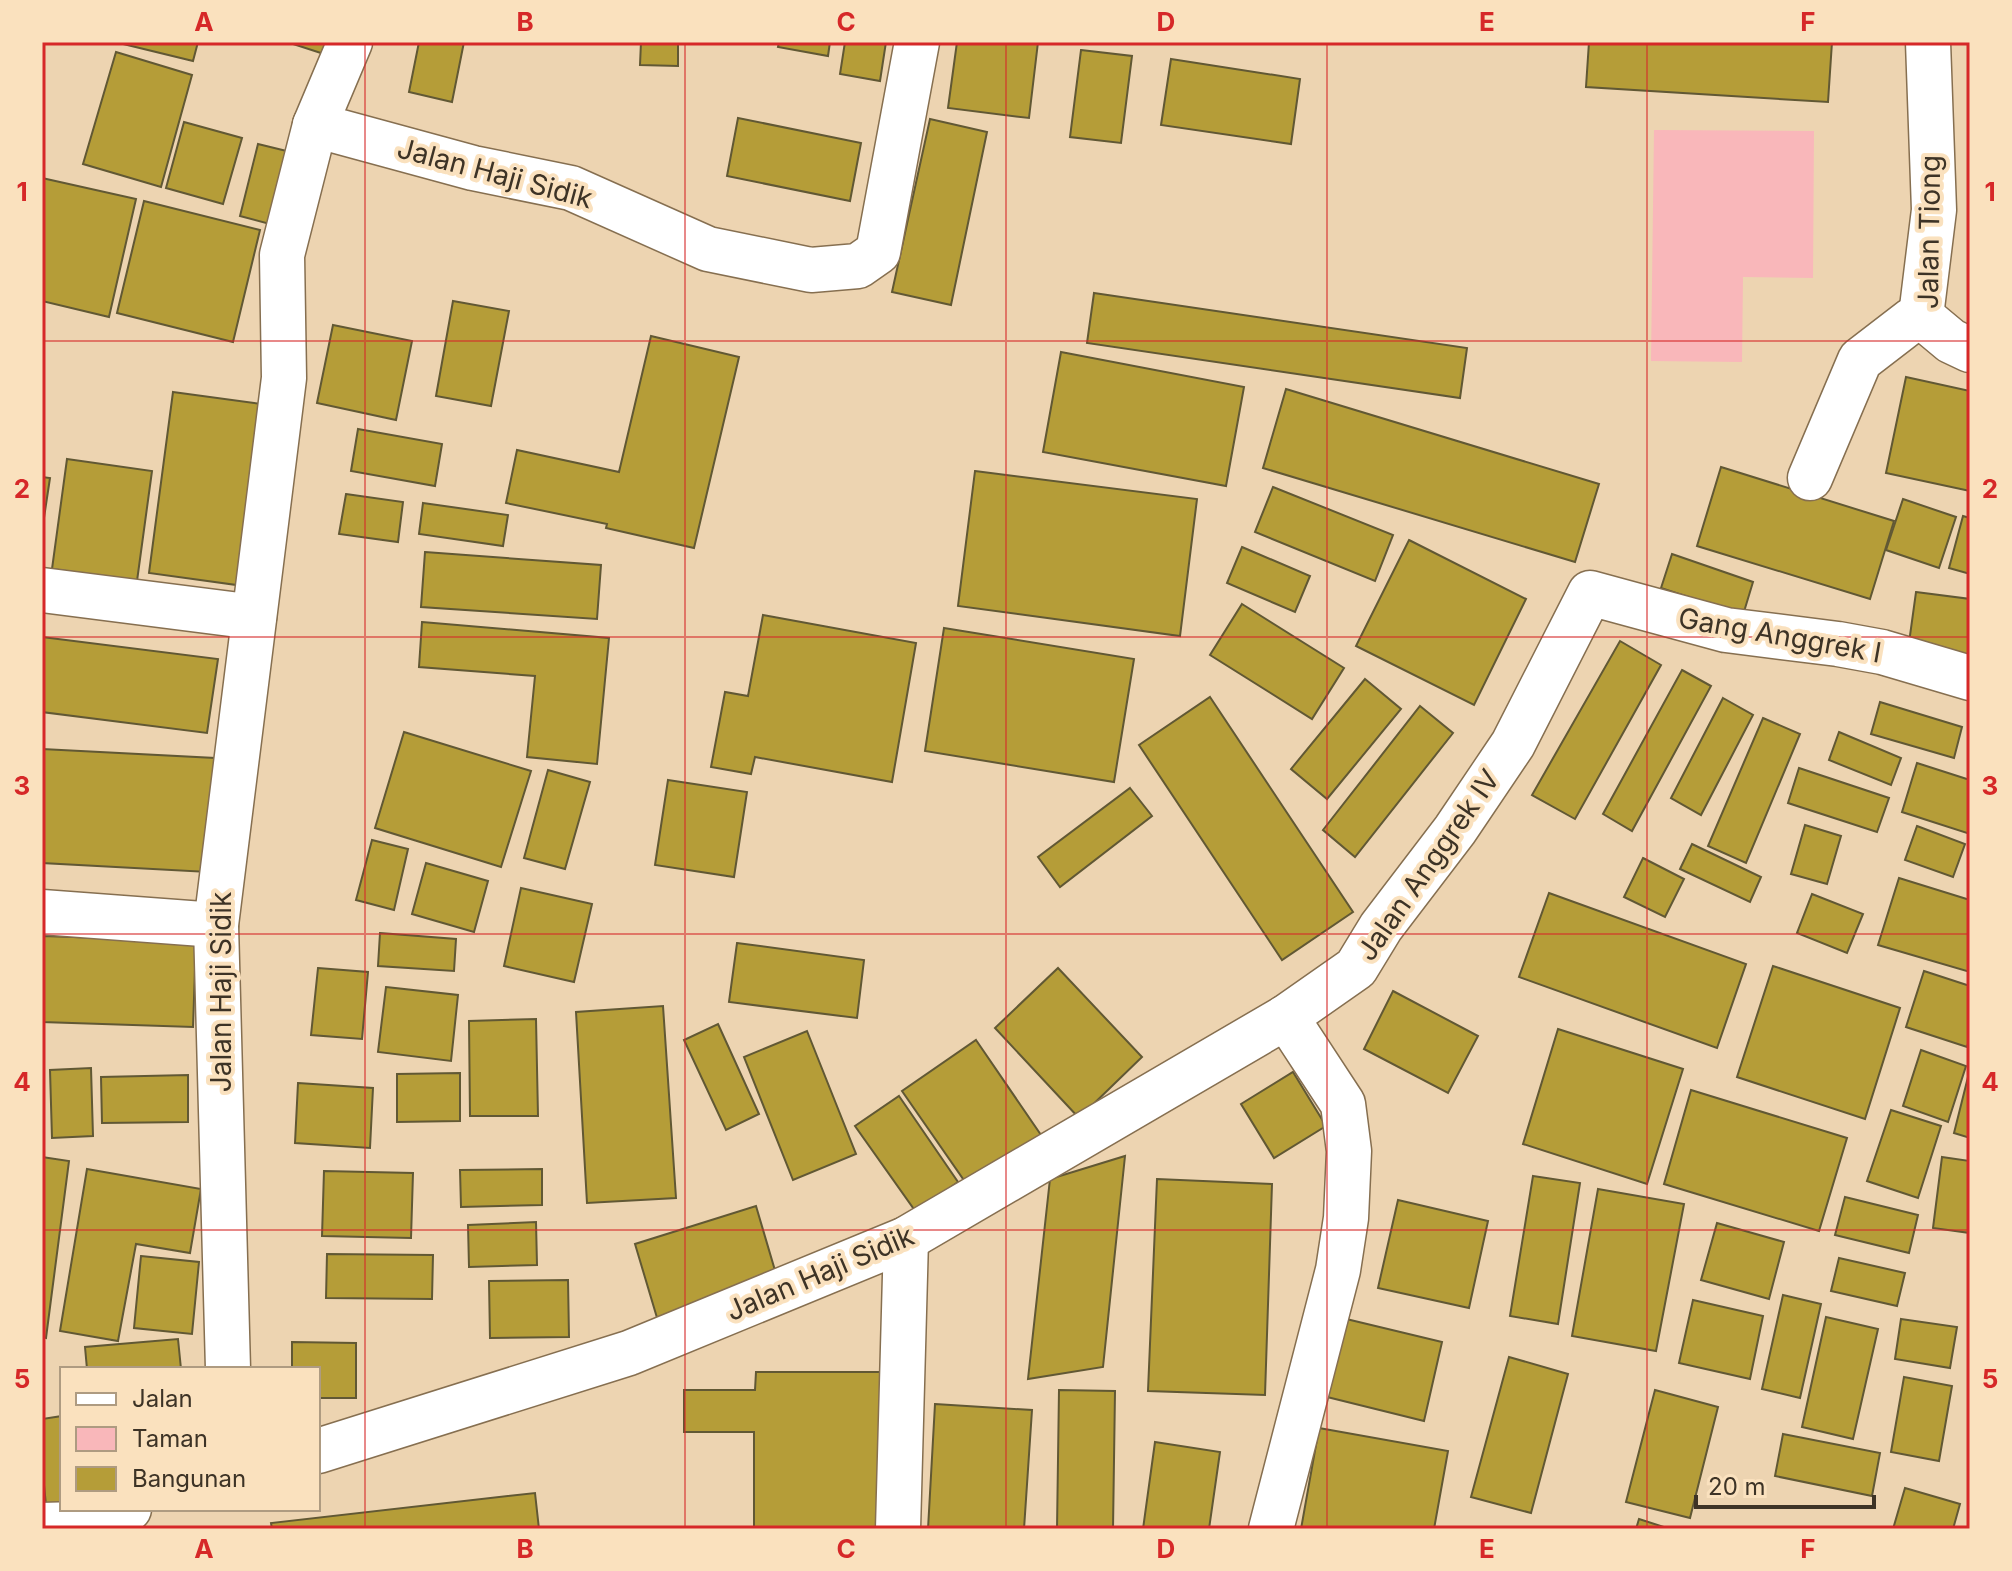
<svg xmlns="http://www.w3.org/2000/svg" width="2012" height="1571" font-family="Inter,sans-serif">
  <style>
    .green { fill: #f9b7ba }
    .building { fill: #b59d38; stroke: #615834; stroke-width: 2 }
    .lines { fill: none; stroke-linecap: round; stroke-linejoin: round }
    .minor-casing { stroke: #866f50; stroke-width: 47 }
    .minor { stroke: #fff; stroke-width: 44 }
    .grid { fill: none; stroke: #d62828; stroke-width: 2; stroke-opacity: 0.55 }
    .labels { text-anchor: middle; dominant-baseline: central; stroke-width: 8; stroke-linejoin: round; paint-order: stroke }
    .street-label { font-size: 28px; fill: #3d3326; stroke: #fae1be }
    .neatline { fill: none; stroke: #d62828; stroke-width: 3 }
    .grid-label { font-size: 26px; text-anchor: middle; font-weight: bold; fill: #d62828 }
  </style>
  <rect width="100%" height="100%" fill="#edd4b1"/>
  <polygon class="green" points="1654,130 1814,131 1813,278 1743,277 1742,362 1651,361"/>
  <g class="building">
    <polygon points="115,42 198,42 193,61"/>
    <polygon points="287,42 334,42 330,56"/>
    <polygon points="419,42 464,42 452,102 409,92"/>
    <polygon points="641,42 678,42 678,66 640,65"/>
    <polygon points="779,42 830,42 828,56 778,47"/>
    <polygon points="845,42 886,42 880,81 840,74"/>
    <polygon points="957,42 1038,42 1029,118 948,108"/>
    <polygon points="1589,42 1832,42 1828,102 1586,87"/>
    <polygon points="1081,50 1132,56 1121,143 1070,137"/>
    <polygon points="116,52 192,75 161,187 83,164"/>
    <polygon points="1171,59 1300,79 1291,144 1161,125"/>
    <polygon points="738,118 861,143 850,201 727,176"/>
    <polygon points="930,119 987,132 951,305 892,292"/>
    <polygon points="184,122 242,138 223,204 166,188"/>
    <polygon points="258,144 303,155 285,228 240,216"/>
    <polygon points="42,178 136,199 109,317 42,301"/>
    <polygon points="144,201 260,230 233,342 117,313"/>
    <polygon points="1094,293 1467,348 1460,398 1087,343"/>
    <polygon points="453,301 509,311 491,406 436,396"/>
    <polygon points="333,325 412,341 396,420 317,403"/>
    <polygon points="651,336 739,357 694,548 606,528 607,524 506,503 517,450 619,472"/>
    <polygon points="1061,352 1244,387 1226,486 1043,452"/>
    <polygon points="1906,377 1970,391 1970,491 1886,473"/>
    <polygon points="1286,389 1599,484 1575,562 1263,468"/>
    <polygon points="173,392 268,405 244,586 149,573"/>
    <polygon points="358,429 442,444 435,486 351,471"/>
    <polygon points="67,459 152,471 137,581 52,569"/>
    <polygon points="1721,467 1894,521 1870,599 1697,546"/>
    <polygon points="975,471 1197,499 1180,636 958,606"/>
    <polygon points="42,477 50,478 42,531"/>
    <polygon points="1273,487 1393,535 1375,581 1255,532"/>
    <polygon points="346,494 403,502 398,542 339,534"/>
    <polygon points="1903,499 1956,517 1939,568 1886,550"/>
    <polygon points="423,503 508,515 503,546 419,534"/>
    <polygon points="1963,516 1970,518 1970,574 1949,568"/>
    <polygon points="1409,540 1526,599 1474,705 1356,646"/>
    <polygon points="1242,547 1310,576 1295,612 1227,583"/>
    <polygon points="425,552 601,565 597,619 421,607"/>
    <polygon points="1672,554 1753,582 1743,615 1661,588"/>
    <polygon points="1916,592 1970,599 1970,659 1908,650"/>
    <polygon points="1242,604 1344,668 1312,719 1210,655"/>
    <polygon points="763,615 916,643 892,782 755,757 751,774 711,767 725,692 748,696"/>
    <polygon points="422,622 609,638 597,764 527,757 535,676 419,667"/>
    <polygon points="944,628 1134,659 1114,782 925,751"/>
    <polygon points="42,637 218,659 207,733 42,712"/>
    <polygon points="1620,641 1661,665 1575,819 1532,795"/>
    <polygon points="1682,670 1711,686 1632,831 1603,814"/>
    <polygon points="1365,679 1401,709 1327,799 1291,769"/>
    <polygon points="1210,697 1353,912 1282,960 1139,745"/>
    <polygon points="1723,698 1753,715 1701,815 1671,798"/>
    <polygon points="1880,702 1962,727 1954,758 1871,734"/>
    <polygon points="1420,706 1453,733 1355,857 1323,830"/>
    <polygon points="1763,718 1800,734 1746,863 1708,846"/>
    <polygon points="404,732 531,771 501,867 375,828"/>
    <polygon points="1839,732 1901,758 1891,785 1829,760"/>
    <polygon points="42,749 215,758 208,872 42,863"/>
    <polygon points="1917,763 1970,780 1970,834 1902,812"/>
    <polygon points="1799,768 1889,798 1877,832 1788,803"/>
    <polygon points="548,770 590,782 565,869 524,858"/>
    <polygon points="668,780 747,792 734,877 655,865"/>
    <polygon points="1130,788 1152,816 1060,887 1038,857"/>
    <polygon points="1805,825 1841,836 1827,884 1791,874"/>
    <polygon points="1917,826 1965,844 1953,877 1905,860"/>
    <polygon points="372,840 408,849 394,910 356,900"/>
    <polygon points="1692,844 1761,877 1750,902 1680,869"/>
    <polygon points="1643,858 1684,879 1665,917 1624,897"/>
    <polygon points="426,863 488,881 474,932 412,914"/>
    <polygon points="1899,878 1970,900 1970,972 1878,945"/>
    <polygon points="521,888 592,904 574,982 504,966"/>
    <polygon points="1549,893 1746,964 1717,1048 1519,977"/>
    <polygon points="1812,894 1863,914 1847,953 1797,933"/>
    <polygon points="380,933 456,939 454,971 378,966"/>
    <polygon points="42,936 196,941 193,1027 42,1022"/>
    <polygon points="737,943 864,960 857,1018 729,1002"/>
    <polygon points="1773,966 1900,1008 1865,1119 1737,1077"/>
    <polygon points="318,968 368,972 362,1039 311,1035"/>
    <polygon points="1058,968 1142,1057 1079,1118 995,1028"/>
    <polygon points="1924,971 1970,986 1970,1037 1967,1047 1906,1027"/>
    <polygon points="386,987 458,995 451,1061 378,1052"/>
    <polygon points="1393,991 1478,1036 1448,1093 1364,1049"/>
    <polygon points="663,1006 676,1198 587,1203 576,1012"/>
    <polygon points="536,1019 538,1116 470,1116 469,1021"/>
    <polygon points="718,1024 759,1114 726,1130 684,1040"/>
    <polygon points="1558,1029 1683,1069 1647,1184 1523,1144"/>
    <polygon points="807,1031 856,1154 793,1180 744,1057"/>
    <polygon points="976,1040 1041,1135 968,1186 902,1091"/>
    <polygon points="1921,1050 1966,1066 1948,1122 1903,1106"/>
    <polygon points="91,1068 93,1136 52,1138 50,1070"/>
    <polygon points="1970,1069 1970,1138 1954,1133"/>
    <polygon points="1293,1072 1326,1126 1274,1158 1241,1104"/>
    <polygon points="460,1073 460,1121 397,1122 397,1074"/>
    <polygon points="188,1075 188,1122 102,1123 101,1077"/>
    <polygon points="298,1083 373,1088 370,1148 295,1143"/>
    <polygon points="1691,1090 1847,1138 1819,1231 1664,1184"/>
    <polygon points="899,1096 958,1182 916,1212 855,1126"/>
    <polygon points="1891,1110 1941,1126 1918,1198 1867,1181"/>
    <polygon points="1125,1156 1103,1367 1028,1379 1050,1179"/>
    <polygon points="42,1157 69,1161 46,1338 42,1337"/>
    <polygon points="1942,1157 1970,1161 1970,1233 1933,1228"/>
    <polygon points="87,1169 201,1189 190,1253 136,1244 118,1341 60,1331"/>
    <polygon points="542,1169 542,1205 461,1207 460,1170"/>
    <polygon points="324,1171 413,1173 411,1238 322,1236"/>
    <polygon points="1533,1176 1580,1183 1558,1324 1510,1316"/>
    <polygon points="1157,1179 1272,1184 1265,1395 1148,1391"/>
    <polygon points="1598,1189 1684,1204 1656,1351 1572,1336"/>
    <polygon points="1845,1197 1918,1215 1909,1253 1835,1235"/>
    <polygon points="1398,1200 1488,1221 1469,1308 1378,1288"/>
    <polygon points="756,1206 779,1284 658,1321 635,1244"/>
    <polygon points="536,1222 537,1265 469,1267 468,1225"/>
    <polygon points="1717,1223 1784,1242 1769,1299 1701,1280"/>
    <polygon points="327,1254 433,1255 432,1299 326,1298"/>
    <polygon points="141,1256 199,1262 192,1334 134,1328"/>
    <polygon points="1839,1258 1905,1273 1897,1306 1831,1291"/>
    <polygon points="568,1280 569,1337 490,1338 489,1281"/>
    <polygon points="1783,1295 1821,1304 1800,1398 1762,1389"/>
    <polygon points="1693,1300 1763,1316 1750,1379 1679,1363"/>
    <polygon points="1338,1317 1442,1342 1424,1421 1319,1395"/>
    <polygon points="1826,1317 1878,1329 1853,1439 1802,1427"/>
    <polygon points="1901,1319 1957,1327 1950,1368 1895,1359"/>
    <polygon points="178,1339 181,1369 87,1369 85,1347"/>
    <polygon points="292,1342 356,1343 356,1398 318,1398 318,1369 292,1369"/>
    <polygon points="1509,1357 1568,1374 1531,1513 1471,1497"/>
    <polygon points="756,1372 894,1372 893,1529 754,1529 754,1432 684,1432 684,1390 755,1390"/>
    <polygon points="1904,1377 1952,1386 1939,1461 1891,1452"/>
    <polygon points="1059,1390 1115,1391 1113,1529 1057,1529"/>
    <polygon points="1655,1390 1718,1407 1690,1518 1626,1502"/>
    <polygon points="935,1404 1032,1410 1024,1529 928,1529"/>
    <polygon points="62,1416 62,1503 46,1505 42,1465 42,1419"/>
    <polygon points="1319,1428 1448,1451 1434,1529 1301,1529"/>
    <polygon points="1783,1434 1880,1453 1872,1496 1775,1476"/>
    <polygon points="1155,1442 1220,1452 1209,1529 1143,1529"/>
    <polygon points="1905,1488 1960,1504 1953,1529 1893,1529"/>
    <polygon points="535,1493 539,1529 272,1529 271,1523"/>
    <polygon points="1639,1519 1670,1529 1636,1529"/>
  </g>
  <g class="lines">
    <g class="minor-casing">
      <g id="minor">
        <polyline points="315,125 473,168 571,188 708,249 811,270 858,266 878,252 917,42"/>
        <polyline points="1921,316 1934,210 1928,42"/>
        <polyline points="1921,316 1951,341 1970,350"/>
        <polyline points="1810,478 1860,360 1912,320 1921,316"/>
        <polyline points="42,590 254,617"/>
        <polyline points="42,912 216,925"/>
        <polyline points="228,1369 216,925 284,378 282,255 315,125 350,42"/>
        <polyline points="318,1451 629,1353 906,1239 1286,1017 1356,968 1381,927 1455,830 1513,744 1590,593 1726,630 1838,644 1882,652 1970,678"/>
        <polyline points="42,1525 78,1524 129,1509"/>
        <polyline points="898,1529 906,1239"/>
        <polyline points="1271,1529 1338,1270 1346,1218 1349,1151 1343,1104 1286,1017"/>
      </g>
    </g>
    <use href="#minor" class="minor"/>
  </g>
  <path class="grid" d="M365,42V1529M685,42V1529M1006,42V1529M1327,42V1529M1647,42V1529M42,341H1970M42,637H1970M42,934H1970M42,1230H1970"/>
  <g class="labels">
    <g class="street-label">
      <text transform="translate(495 173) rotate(15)">Jalan Haji Sidik</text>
      <text transform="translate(1929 232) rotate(-89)">Jalan Tiong</text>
      <text transform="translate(1780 635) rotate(10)">Gang Anggrek I</text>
      <text transform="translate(1428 865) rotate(-55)">Jalan Anggrek IV</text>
      <text transform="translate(221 992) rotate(-90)">Jalan Haji Sidik</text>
      <text transform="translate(820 1273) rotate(-23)">Jalan Haji Sidik</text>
    </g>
  </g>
  <rect width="2012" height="1571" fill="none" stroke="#fae1be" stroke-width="88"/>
  <rect x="60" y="1367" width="260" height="144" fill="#fae1be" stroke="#ae9b81" stroke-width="2"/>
  <rect x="76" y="1393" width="40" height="12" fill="#ffffff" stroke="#ae9b81" stroke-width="2"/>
  <text x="132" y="1407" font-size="24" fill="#3d3326">Jalan</text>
  <rect x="76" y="1427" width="40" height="24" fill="#f9b7ba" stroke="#ae9b81" stroke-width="2"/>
  <text x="132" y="1447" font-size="24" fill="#3d3326">Taman</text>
  <rect x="76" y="1467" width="40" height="24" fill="#b59d38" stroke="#ae9b81" stroke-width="2"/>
  <text x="132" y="1487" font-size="24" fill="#3d3326">Bangunan</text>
  <path d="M1696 1495v12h178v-12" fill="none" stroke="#3d3326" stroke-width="4"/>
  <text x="1708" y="1495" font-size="24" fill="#3d3326" stroke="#fae1be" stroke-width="6" paint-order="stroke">20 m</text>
  <rect x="44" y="44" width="1924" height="1483" class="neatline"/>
  <g class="grid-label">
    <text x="204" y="31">A</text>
    <text x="525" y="31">B</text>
    <text x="846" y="31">C</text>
    <text x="1166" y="31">D</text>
    <text x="1487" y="31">E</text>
    <text x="1808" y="31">F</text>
    <text x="22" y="201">1</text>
    <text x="1990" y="201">1</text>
    <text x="22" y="498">2</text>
    <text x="1990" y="498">2</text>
    <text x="22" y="795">3</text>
    <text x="1990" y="795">3</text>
    <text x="22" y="1091">4</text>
    <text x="1990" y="1091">4</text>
    <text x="22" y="1388">5</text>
    <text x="1990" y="1388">5</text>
    <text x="204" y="1558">A</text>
    <text x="525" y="1558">B</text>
    <text x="846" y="1558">C</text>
    <text x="1166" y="1558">D</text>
    <text x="1487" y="1558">E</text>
    <text x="1808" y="1558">F</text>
  </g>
</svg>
